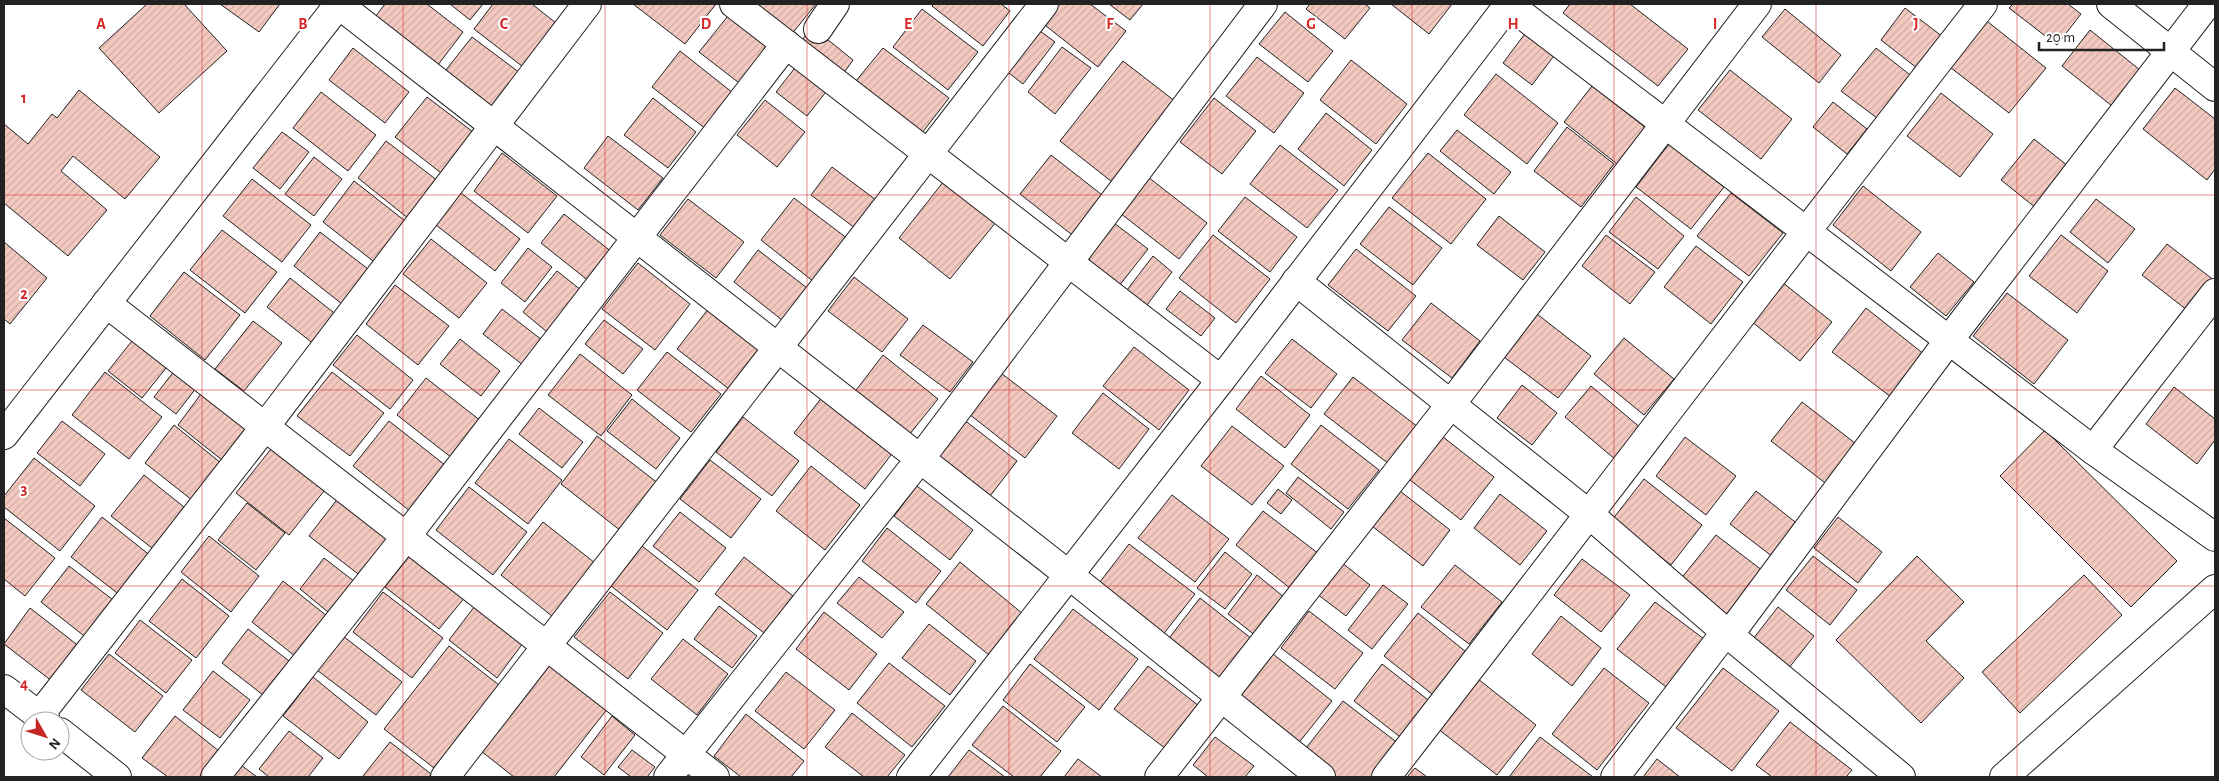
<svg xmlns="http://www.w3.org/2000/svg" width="2219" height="781" font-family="'Alegreya Sans',sans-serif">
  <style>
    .building { fill: url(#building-hatch); stroke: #222 }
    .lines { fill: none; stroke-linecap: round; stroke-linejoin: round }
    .minor-casing { stroke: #222; stroke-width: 30 }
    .minor { stroke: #fff; stroke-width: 28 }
    .grid { fill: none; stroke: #d62828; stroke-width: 1; stroke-opacity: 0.55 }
    .grid-label { font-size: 16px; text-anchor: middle; font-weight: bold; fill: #d62828; stroke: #fff; stroke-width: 4; stroke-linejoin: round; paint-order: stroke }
  </style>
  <defs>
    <pattern id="building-hatch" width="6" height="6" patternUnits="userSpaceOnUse" patternTransform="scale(1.25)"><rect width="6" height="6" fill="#f3c9c0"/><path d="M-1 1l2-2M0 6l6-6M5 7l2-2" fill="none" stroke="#d0aca5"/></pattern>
  </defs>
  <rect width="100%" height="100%" fill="#fff"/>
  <g class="building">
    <polygon points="147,4 184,4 227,51 159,113 99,48"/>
    <polygon points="220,4 280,4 259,32"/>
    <polygon points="385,4 427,4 463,32 434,70 372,21"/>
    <polygon points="450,4 483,4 470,20"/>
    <polygon points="493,4 532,4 561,27 527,70 474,29"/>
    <polygon points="633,4 716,4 685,44"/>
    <polygon points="758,4 816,4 791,35 755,7"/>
    <polygon points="934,4 1001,4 1010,11 983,46 932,6"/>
    <polygon points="1055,4 1090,4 1126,31 1098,67 1041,22"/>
    <polygon points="1109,4 1143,4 1130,20"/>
    <polygon points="1310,4 1365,4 1370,8 1345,39 1306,9"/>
    <polygon points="1391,4 1452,4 1429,34"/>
    <polygon points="1570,4 1630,4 1688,49 1658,86 1563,13"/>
    <polygon points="2013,4 2068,4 2081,14 2057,45 2009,8"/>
    <polygon points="1905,8 1947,40 1922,72 1881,40"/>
    <polygon points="922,9 978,52 948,90 893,47"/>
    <polygon points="1785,9 1841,55 1819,83 1762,37"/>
    <polygon points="1285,12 1333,51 1308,82 1259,44"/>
    <polygon points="728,16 772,49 743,86 699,52"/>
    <polygon points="1983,18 2046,68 2009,113 1946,64"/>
    <polygon points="1032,25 1055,42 1023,84 1000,66"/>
    <polygon points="812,27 853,60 841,77 799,44"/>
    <polygon points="2090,30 2145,74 2117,110 2062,66"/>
    <polygon points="1527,31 1556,53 1532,85 1503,63"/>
    <polygon points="472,37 524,76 494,115 442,75"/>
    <polygon points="1062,47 1091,68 1055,114 1028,92"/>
    <polygon points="353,48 409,92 385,123 329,80"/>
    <polygon points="883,48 949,98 922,133 856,81"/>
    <polygon points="1876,48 1914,78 1881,121 1841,91"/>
    <polygon points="680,51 733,93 706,129 652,87"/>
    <polygon points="1257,57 1304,93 1274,133 1226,96"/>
    <polygon points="1351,60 1407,104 1376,144 1320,100"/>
    <polygon points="1123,61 1180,105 1116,185 1060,141"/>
    <polygon points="798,64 829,88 807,116 776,92"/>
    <polygon points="1730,70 1792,119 1761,159 1698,110"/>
    <polygon points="1496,74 1558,123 1527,164 1464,115"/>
    <polygon points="1592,86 1646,128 1617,164 1564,122"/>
    <polygon points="2175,88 2215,119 2215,169 2207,180 2143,129"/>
    <polygon points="79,90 160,157 125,199 73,156 61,171 107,210 68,256 4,203 4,124 28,144 52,114 57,118"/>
    <polygon points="321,92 376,135 348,171 293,128"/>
    <polygon points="1941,93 1993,134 1960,177 1907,136"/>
    <polygon points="427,97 477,135 445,176 395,137"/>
    <polygon points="653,98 696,132 668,168 624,135"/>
    <polygon points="1214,98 1256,131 1222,174 1180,142"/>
    <polygon points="765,100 805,132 777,167 737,135"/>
    <polygon points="1833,102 1867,129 1847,154 1813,127"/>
    <polygon points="1326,113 1372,150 1344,186 1298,149"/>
    <polygon points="1567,127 1614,164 1581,207 1534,171"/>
    <polygon points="1457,130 1511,172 1494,194 1440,151"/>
    <polygon points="282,132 309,152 280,189 253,168"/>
    <polygon points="608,136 663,178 638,210 584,168"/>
    <polygon points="2034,139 2068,166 2036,208 2001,180"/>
    <polygon points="386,141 438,181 409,219 358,178"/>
    <polygon points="1669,144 1724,187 1691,229 1636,187"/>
    <polygon points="1280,145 1338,190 1307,228 1250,184"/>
    <polygon points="502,153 557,196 528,233 474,191"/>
    <polygon points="1428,153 1486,199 1451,244 1392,198"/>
    <polygon points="1051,155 1106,198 1076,238 1020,194"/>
    <polygon points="314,157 342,179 314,216 285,194"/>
    <polygon points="832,167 880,203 859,231 811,195"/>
    <polygon points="1148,177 1207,223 1179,259 1120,213"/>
    <polygon points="252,179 311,225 282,262 223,216"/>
    <polygon points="354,181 409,224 377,264 323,222"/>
    <polygon points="944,181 996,222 950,279 899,238"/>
    <polygon points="1863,186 1921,232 1891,271 1833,225"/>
    <polygon points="461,193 520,239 495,271 436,225"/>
    <polygon points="1731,193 1783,233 1749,276 1697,236"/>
    <polygon points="1245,197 1297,237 1270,272 1218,231"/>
    <polygon points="1636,197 1684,236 1658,269 1609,232"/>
    <polygon points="794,198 848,239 814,282 761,240"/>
    <polygon points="688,199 744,242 716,278 660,235"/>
    <polygon points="2096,199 2135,229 2108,263 2070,232"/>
    <polygon points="1389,207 1442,248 1413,285 1360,244"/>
    <polygon points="564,214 613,253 590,282 541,243"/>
    <polygon points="1499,216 1545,252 1523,280 1477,245"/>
    <polygon points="1114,223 1148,249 1119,286 1085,260"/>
    <polygon points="222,230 277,272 245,313 190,270"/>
    <polygon points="320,232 368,269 342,304 294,266"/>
    <polygon points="1213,235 1270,279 1236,323 1179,278"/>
    <polygon points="1606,235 1655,272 1630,304 1582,266"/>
    <polygon points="2061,235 2108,271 2077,313 2029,276"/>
    <polygon points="431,239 487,283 459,318 403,274"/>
    <polygon points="4,242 47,278 10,324 4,319"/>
    <polygon points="2167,244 2215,281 2192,314 2142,275"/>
    <polygon points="1696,246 1743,282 1711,324 1664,287"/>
    <polygon points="528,248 552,267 525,302 501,283"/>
    <polygon points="1356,249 1416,296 1388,331 1328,285"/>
    <polygon points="758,250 807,288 782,320 734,282"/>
    <polygon points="1938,253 1974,282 1946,316 1910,287"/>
    <polygon points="1153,256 1172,272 1147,305 1127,290"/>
    <polygon points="638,263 690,304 655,350 602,309"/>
    <polygon points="557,271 581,290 547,332 523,312"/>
    <polygon points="184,272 240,315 205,360 150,316"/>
    <polygon points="854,277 908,319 882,352 828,311"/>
    <polygon points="290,278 338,316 315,345 267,307"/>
    <polygon points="1782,282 1832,322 1800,361 1751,321"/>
    <polygon points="395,285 449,326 418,365 366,324"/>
    <polygon points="1180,291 1215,318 1201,336 1166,309"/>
    <polygon points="2007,293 2068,340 2034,384 1973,336"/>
    <polygon points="1431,303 1480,341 1452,378 1402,340"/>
    <polygon points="709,308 762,348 729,389 677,349"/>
    <polygon points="1866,308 1925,355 1891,397 1832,352"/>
    <polygon points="502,309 542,340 523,365 483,334"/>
    <polygon points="1537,314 1591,356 1558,398 1504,357"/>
    <polygon points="604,320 643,349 623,374 585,344"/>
    <polygon points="253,321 282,343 244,391 215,369"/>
    <polygon points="923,325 973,362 950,392 900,355"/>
    <polygon points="357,335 413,380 390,409 333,365"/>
    <polygon points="136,336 170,363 142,398 108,371"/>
    <polygon points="1624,338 1674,379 1644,415 1594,374"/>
    <polygon points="460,339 500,371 481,396 440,364"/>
    <polygon points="1292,339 1337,374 1311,408 1265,373"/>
    <polygon points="1134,347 1189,390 1159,430 1103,386"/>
    <polygon points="667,352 721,394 691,432 637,390"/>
    <polygon points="580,354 632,395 601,436 548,395"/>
    <polygon points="883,355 938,399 905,440 850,398"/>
    <polygon points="175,370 197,387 176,414 154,397"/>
    <polygon points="105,372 162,417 129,459 72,415"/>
    <polygon points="332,372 384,413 350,456 297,416"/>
    <polygon points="1001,373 1057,416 1025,458 969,414"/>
    <polygon points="1261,376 1310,415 1285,448 1236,409"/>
    <polygon points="1353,377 1418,427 1389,464 1324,414"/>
    <polygon points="426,378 481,421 452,458 397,415"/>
    <polygon points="1522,385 1557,413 1532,445 1497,418"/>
    <polygon points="1591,386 1642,429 1616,460 1565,417"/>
    <polygon points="2174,387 2215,419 2215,440 2197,464 2146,424"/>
    <polygon points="204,390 248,425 222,460 178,425"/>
    <polygon points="1103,393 1149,429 1119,469 1072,433"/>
    <polygon points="823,396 894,451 865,489 794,433"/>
    <polygon points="632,399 680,438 656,469 607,431"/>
    <polygon points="1802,402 1860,447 1829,486 1771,441"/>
    <polygon points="539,408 583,442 562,468 519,434"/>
    <polygon points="743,417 799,461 772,496 716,452"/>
    <polygon points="963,419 1017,461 987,500 933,458"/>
    <polygon points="62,421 105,454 80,486 37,453"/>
    <polygon points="389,421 450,469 415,515 353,466"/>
    <polygon points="174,425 221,463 192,500 145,463"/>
    <polygon points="1321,425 1379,470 1348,509 1291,464"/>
    <polygon points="1232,426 1284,466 1252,505 1201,466"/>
    <polygon points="2045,430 2177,561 2131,607 2000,476"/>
    <polygon points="1438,433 1494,477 1461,520 1405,476"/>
    <polygon points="597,436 659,484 621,531 561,484"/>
    <polygon points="1685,437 1736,476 1706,515 1656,476"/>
    <polygon points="509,439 562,480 528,524 475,483"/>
    <polygon points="275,444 328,486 289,535 236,493"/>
    <polygon points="34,458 95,506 60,551 4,507 4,496"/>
    <polygon points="710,460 761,499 731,538 680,499"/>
    <polygon points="811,466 860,505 825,550 776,511"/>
    <polygon points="144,475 189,511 157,552 111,516"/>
    <polygon points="1298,477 1344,512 1331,529 1286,493"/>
    <polygon points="1644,479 1702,525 1671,565 1612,520"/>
    <polygon points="917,486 973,530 950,560 894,516"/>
    <polygon points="469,487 527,532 493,575 436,530"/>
    <polygon points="1278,489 1292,500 1281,514 1267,503"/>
    <polygon points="1400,491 1450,530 1423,566 1372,526"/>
    <polygon points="1756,491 1799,525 1773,557 1730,524"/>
    <polygon points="1500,494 1547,531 1520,565 1474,528"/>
    <polygon points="1172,495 1229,539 1195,582 1138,538"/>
    <polygon points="339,497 392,539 362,577 309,536"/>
    <polygon points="247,503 285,533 256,570 218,540"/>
    <polygon points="1263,511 1319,554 1291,589 1236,545"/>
    <polygon points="680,512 726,548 699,582 653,546"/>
    <polygon points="102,517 152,557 121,596 71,557"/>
    <polygon points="1838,517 1882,552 1858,583 1814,548"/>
    <polygon points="4,518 55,558 25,596 4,579"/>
    <polygon points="543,522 595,563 553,617 501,575"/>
    <polygon points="887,528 941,571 916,603 862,561"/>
    <polygon points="1716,535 1763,571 1728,617 1680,580"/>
    <polygon points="209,536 259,576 231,612 181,572"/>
    <polygon points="1129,544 1195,594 1158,641 1093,591"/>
    <polygon points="642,546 698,590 667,630 611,586"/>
    <polygon points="415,549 470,591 439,629 385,587"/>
    <polygon points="1225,552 1252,574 1225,609 1197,588"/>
    <polygon points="1813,556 1857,590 1830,625 1786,590"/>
    <polygon points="1917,556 1964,602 1926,641 1964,678 1921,723 1836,640"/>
    <polygon points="744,557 793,596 764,633 715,594"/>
    <polygon points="324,558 359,585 334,617 300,589"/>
    <polygon points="1582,559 1630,595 1601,632 1554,595"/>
    <polygon points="960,562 1023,614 989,655 926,604"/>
    <polygon points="1341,562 1370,585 1346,616 1317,594"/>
    <polygon points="1455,565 1502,602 1469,644 1421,607"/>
    <polygon points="69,566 117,603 88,639 41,602"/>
    <polygon points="1257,575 1285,598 1256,636 1228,614"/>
    <polygon points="2084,575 2122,615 2020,713 1982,672"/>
    <polygon points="859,577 904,612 882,638 837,603"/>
    <polygon points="182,579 229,616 196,658 149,621"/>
    <polygon points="283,581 332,620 300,660 252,622"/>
    <polygon points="1383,585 1408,604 1372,649 1348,630"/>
    <polygon points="383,592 443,638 412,678 353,632"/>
    <polygon points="610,592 663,633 628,679 574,637"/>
    <polygon points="1200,598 1252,639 1215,687 1163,646"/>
    <polygon points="478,602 526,639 497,678 449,640"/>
    <polygon points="1655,602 1708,642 1670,690 1617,649"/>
    <polygon points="719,606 757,636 732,668 694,639"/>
    <polygon points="1778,607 1814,636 1785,673 1749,644"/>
    <polygon points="30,608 80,647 53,682 4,644"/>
    <polygon points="1073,609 1138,659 1099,710 1034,659"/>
    <polygon points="1309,611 1363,653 1335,689 1281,648"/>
    <polygon points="824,612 877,654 849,690 796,649"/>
    <polygon points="1418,613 1471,656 1437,698 1384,656"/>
    <polygon points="1561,616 1601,648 1572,686 1532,654"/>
    <polygon points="140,620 192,660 166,693 115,653"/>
    <polygon points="929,624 976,661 950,695 902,658"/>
    <polygon points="248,629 289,661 263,695 222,663"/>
    <polygon points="343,636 402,682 376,715 317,670"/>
    <polygon points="683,639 728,674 697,715 651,679"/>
    <polygon points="449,646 499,685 434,768 384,729"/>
    <polygon points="109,654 163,696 135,732 81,690"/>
    <polygon points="1273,654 1332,701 1297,745 1238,699"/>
    <polygon points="551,662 608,708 554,777 514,777 481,751"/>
    <polygon points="889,663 945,706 912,747 857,703"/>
    <polygon points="1030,664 1085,707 1057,742 1003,700"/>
    <polygon points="1382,664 1432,703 1404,740 1354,701"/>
    <polygon points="1148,666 1199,706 1166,749 1114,709"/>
    <polygon points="1604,668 1649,703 1597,770 1552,734"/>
    <polygon points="1723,668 1779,711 1732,771 1676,728"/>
    <polygon points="213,671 250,700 220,738 183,710"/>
    <polygon points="786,672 835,710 804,749 755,711"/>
    <polygon points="1473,675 1536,725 1497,775 1433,725"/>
    <polygon points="313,677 368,722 339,759 283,716"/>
    <polygon points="1343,701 1399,744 1373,777 1325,777 1299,757"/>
    <polygon points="1003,706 1061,751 1040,777 1014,777 972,745"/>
    <polygon points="852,713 905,755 887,777 864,777 825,747"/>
    <polygon points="746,714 804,761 791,777 741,777 714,756"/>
    <polygon points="175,716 224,755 207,777 168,777 142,758"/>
    <polygon points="612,716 635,735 604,775 581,757"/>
    <polygon points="1790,722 1852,770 1846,777 1772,777 1756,765"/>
    <polygon points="289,731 323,758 308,777 269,777 259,769"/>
    <polygon points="1215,737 1254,766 1245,777 1208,777 1193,765"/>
    <polygon points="1540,737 1593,777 1509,777"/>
    <polygon points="390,742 431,774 429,777 366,777 363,776"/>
    <polygon points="632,750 655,767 647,777 631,777 618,767"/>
    <polygon points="969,750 1005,777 948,777"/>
    <polygon points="1078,759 1102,777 1064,777"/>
    <polygon points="1657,759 1680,777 1643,777"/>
    <polygon points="241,765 257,777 231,777"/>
    <polygon points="1415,768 1427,777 1407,777"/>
  </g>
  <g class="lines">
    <g class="minor-casing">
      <g id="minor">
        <polyline points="338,4 1069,575 1321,777"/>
        <polyline points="734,4 1221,380"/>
        <polyline points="1508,4 2093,450 2215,537"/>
        <polyline points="2111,4 2215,87"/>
        <polyline points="818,29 835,4"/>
        <polyline points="1296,281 1590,515 1729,635 1901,777"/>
        <polyline points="106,303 715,777"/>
        <polyline points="4,435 339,4"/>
        <polyline points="2093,450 2215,293"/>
        <polyline points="4,689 46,721"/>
        <polyline points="39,716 264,428 587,4"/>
        <polyline points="60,732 117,777"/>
        <polyline points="215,777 405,538 786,44"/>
        <polyline points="445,777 1044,4"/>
        <polyline points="668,777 920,459 1263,4"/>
        <polyline points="911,777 1221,380 1509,4"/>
        <polyline points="1159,777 1451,404 1757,4"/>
        <path d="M1386,777C1586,520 1782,260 1983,4"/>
        <polyline points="1615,777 1718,642 1729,635 1949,340 2207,4"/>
        <polyline points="2004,777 2215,589"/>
      </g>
    </g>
    <use href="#minor" class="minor"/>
  </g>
  <path class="grid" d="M202,4V777M403,4V777M605,4V777M807,4V777M1009,4V777M1210,4V777M1412,4V777M1614,4V777M1816,4V777M2017,4V777M4,195H2215M4,390H2215M4,586H2215"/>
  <g class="grid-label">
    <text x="101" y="29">A</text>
    <text x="303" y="29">B</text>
    <text x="504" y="29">C</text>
    <text x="706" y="29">D</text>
    <text x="908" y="29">E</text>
    <text x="1110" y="29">F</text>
    <text x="1311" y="29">G</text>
    <text x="1513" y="29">H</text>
    <text x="1715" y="29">I</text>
    <text x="1916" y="29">J</text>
    <text x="24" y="103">1</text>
    <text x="24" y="299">2</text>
    <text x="24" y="494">3</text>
    <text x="24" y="689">4</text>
  </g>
  <rect width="2219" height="781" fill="none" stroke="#222222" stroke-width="10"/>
  <g transform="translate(45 736) rotate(129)"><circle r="24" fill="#ffffff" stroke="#a7a7a7"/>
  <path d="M0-4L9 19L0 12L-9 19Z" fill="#c62828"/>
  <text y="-8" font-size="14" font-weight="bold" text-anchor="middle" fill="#222222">N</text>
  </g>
  <path d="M2039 42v8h125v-8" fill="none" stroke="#222222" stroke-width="2.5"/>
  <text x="2046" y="42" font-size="15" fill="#222222" stroke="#ffffff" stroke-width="4" paint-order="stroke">20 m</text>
</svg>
